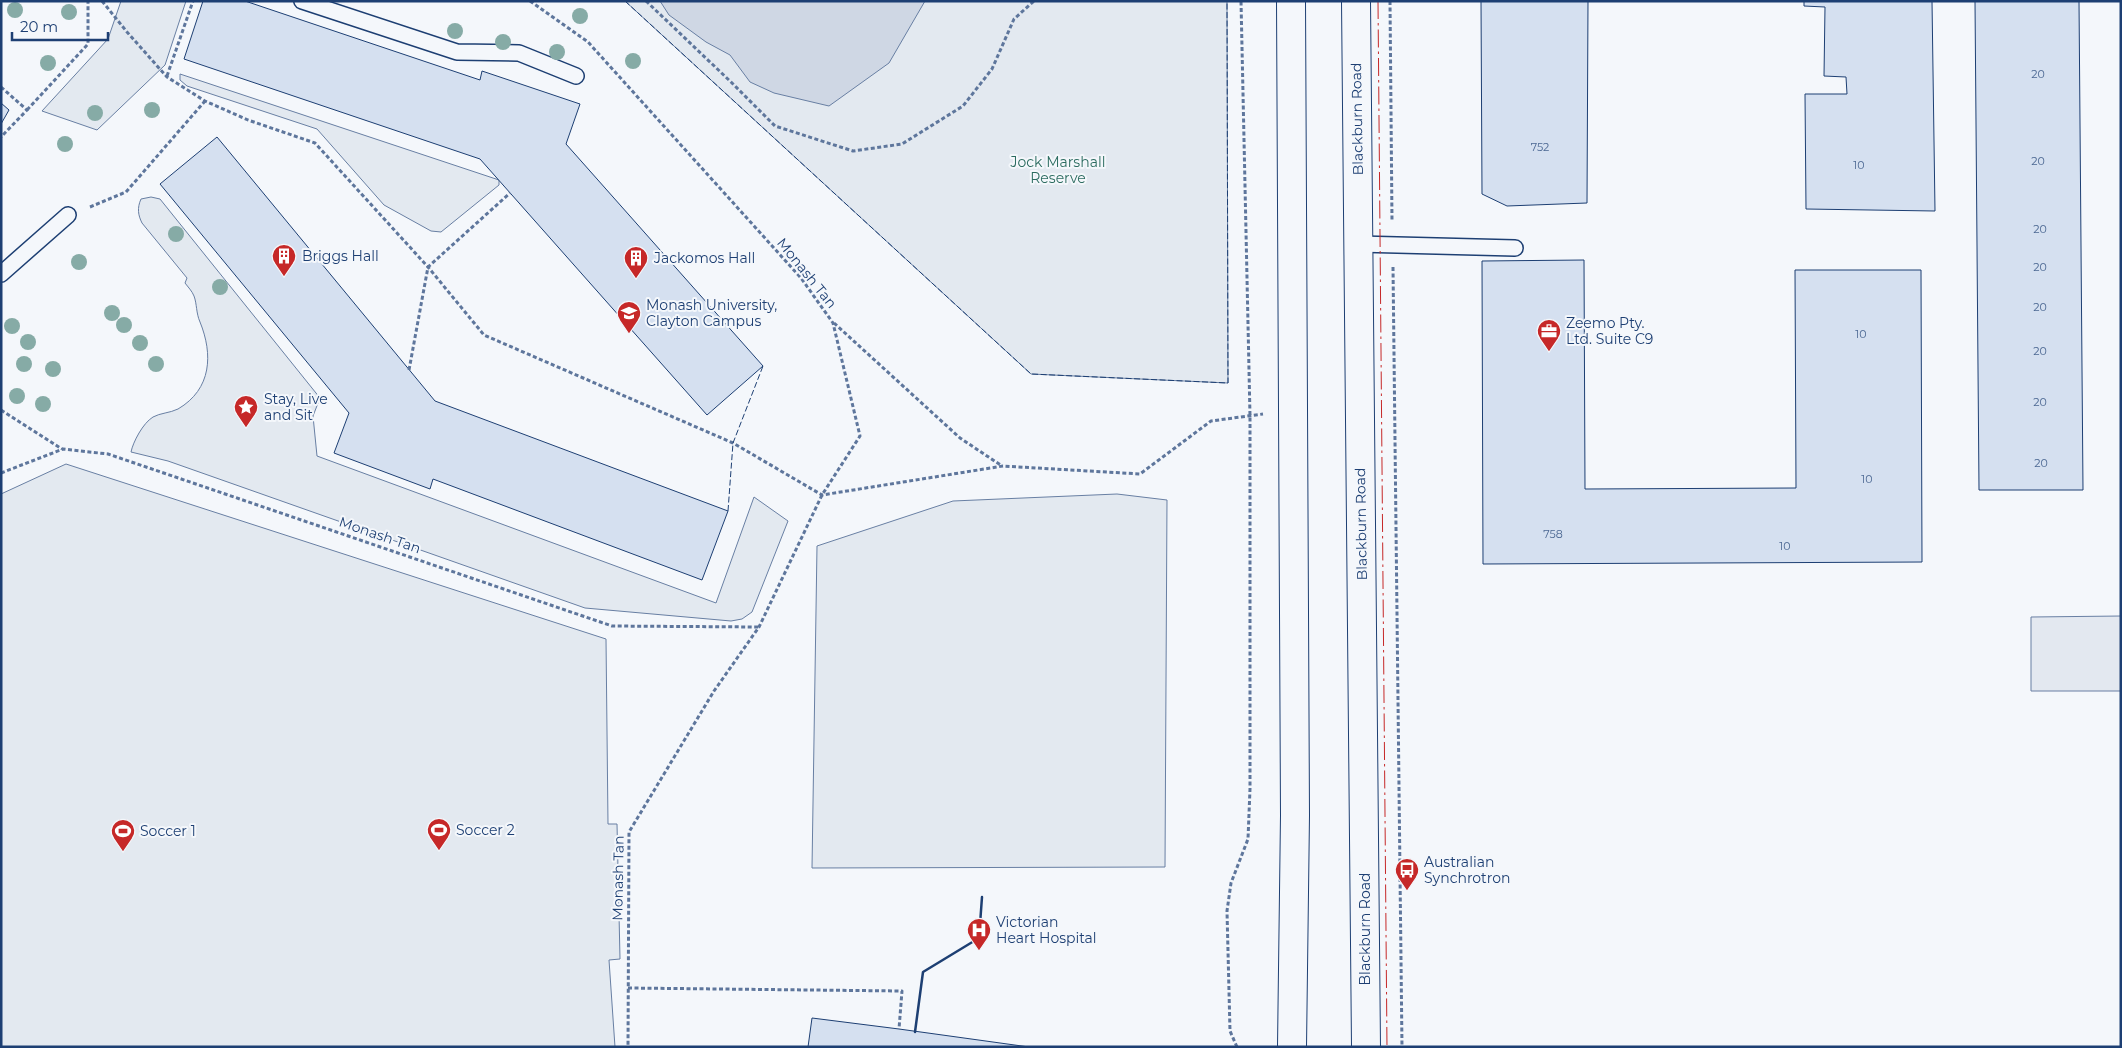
<svg xmlns="http://www.w3.org/2000/svg" width="2122" height="1048" font-family="Montserrat,sans-serif">
  <style>
    .green { fill: #e3e9f0; stroke: #687fa3 }
    .parking { fill: #e3e8f0; stroke: #687fa3 }
    .water { fill: #cfd7e4; stroke: #687fa3 }
    .building { fill: #d5e0f0; stroke: #1d3f73 }
    .lines { fill: none; stroke-linecap: round; stroke-linejoin: round }
    .lane-casing { stroke: #1d3f73; stroke-width: 18 }
    .primary-casing { stroke: #1d3f73; stroke-width: 30 }
    .path { stroke: #5e769c; stroke-width: 3; stroke-dasharray: 4 2.5; stroke-linecap: butt }
    .lane { stroke: #f4f7fb; stroke-width: 15 }
    .primary { stroke: #f4f7fb; stroke-width: 28 }
    .fence { stroke: #1d3f73; stroke-width: 1; stroke-dasharray: 6 2.5; stroke-linecap: butt }
    .wall { stroke: #1d3f73; stroke-width: 2.5 }
    .power { stroke: #c62828; stroke-width: 1; stroke-dasharray: 18 4 2.5 4; stroke-linecap: butt }
    .tree { fill: #86aba6 }
    .labels { text-anchor: middle; dominant-baseline: central; stroke-width: 4; stroke-linejoin: round; paint-order: stroke }
    .number-label { font-size: 11px; fill: #4b6792 }
    .street-label { font-size: 14px; fill: #1d3f73; stroke: #f4f7fb }
    .park-label { font-size: 14px; fill: #2c6c60; stroke: #f4f7fb }
    .poi-label { font-size: 14px; fill: #1d3f73; stroke: #f4f7fb; text-anchor: start }
  </style>
  <rect width="100%" height="100%" fill="#f4f7fb"/>
  <g class="green">
    <polygon points="121,1 186,1 165,65 97,130 42,111 108,39"/>
    <polygon points="625,1 1227,1 1228,383 1031,374"/>
    <polygon points="180,74 499,180 499,185 441,232 431,231 384,205 317,129 187,86 180,80"/>
    <path d="M151,197L160,199L320,398L313,416L317,456L716,603L754,497L788,521L752,612L742,619L731,621L585,608L168,461L131,452C133,442 143,423 153,417C160,413 170,413 178,409C212,389 213,354 200,322C196,313 197,304 194,296C192,291 188,287 185,283L187,278L142,223C138,215 137,208 141,199Z"/>
    <polygon points="66,464 606,639 608,824 617,824 620,959 609,960 615,1047 1,1047 1,494"/>
    <polygon points="1117,494 1167,500 1165,867 812,868 817,546 953,501"/>
  </g>
  <polygon class="parking" points="2121,616 2121,691 2031,691 2031,617"/>
  <polygon class="water" points="660,1 925,1 889,63 829,106 774,93 750,82 730,55 706,42 669,15"/>
  <g class="building">
    <polygon points="203,1 245,1 480,80 482,71 580,104 566,144 763,366 707,415 480,159 184,59"/>
    <polygon points="1481,1 1588,1 1587,203 1507,206 1482,194"/>
    <polygon points="1804,1 1932,1 1935,211 1806,209 1805,94 1847,94 1846,77 1824,76 1825,7 1804,6"/>
    <polygon points="1975,1 2079,1 2083,490 1979,490"/>
    <polygon points="1,103 9,110 1,124"/>
    <polygon points="217,137 435,401 728,511 702,580 433,479 430,489 334,453 349,413 160,184"/>
    <polygon points="1584,260 1585,489 1796,488 1795,270 1921,270 1922,562 1483,564 1482,261"/>
    <polygon points="812,1018 899,1029 1029,1047 808,1047"/>
  </g>
  <g class="lines">
    <g class="lane-casing">
      <g id="lane">
        <polyline points="302,1 457,52 519,53 576,76"/>
        <polyline points="1358,244 1515,248"/>
        <polyline points="1,274 68,215"/>
      </g>
    </g>
    <g class="primary-casing">
      <g id="primary">
        <polyline points="1291,1 1295,815 1292,1047"/>
        <polyline points="1356,1 1366,1047"/>
      </g>
    </g>
    <g class="path">
      <polyline points="102,1 127,32 167,77 205,101 248,120 315,143 428,267 484,335 733,443 822,495 1003,466 1140,474 1211,421 1263,414"/>
      <polyline points="530,1 588,42 801,278 833,323 860,436 822,495 759,627 714,691 629,832 628,1047"/>
      <polyline points="646,1 731,82 775,126 853,151 902,144 963,106 992,69 1014,19 1034,1"/>
      <polyline points="1390,1 1392,221"/>
      <polyline points="167,76 193,1"/>
      <polyline points="1,87 27,110 1,137"/>
      <polyline points="27,110 88,44 88,1"/>
      <polyline points="90,207 126,192 205,101"/>
      <polyline points="1393,267 1402,1047"/>
      <polyline points="834,323 960,438 1002,466"/>
      <polyline points="409,370 428,267 510,193"/>
      <polyline points="1,410 62,449"/>
      <polyline points="1,473 63,449 108,454 612,626 759,627"/>
      <polyline points="628,988 902,991 899,1029"/>
      <polyline points="1237,1047 1230,1031 1227,911 1231,883 1248,839 1250,789 1250,416 1241,1"/>
    </g>
    <use href="#lane" class="lane"/>
    <use href="#primary" class="primary"/>
    <g class="fence">
      <polyline points="625,1 1031,374 1228,383 1227,1"/>
      <polyline points="728,511 733,443 763,366"/>
    </g>
    <polyline class="wall" points="915,1032 923,972 979,938 982,897"/>
    <polyline class="power" points="1378,1 1387,1047"/>
  </g>
  <g class="tree">
    <circle cx="15" cy="10" r="8"/>
    <circle cx="69" cy="12" r="8"/>
    <circle cx="580" cy="16" r="8"/>
    <circle cx="455" cy="31" r="8"/>
    <circle cx="503" cy="42" r="8"/>
    <circle cx="557" cy="52" r="8"/>
    <circle cx="633" cy="61" r="8"/>
    <circle cx="48" cy="63" r="8"/>
    <circle cx="152" cy="110" r="8"/>
    <circle cx="95" cy="113" r="8"/>
    <circle cx="65" cy="144" r="8"/>
    <circle cx="176" cy="234" r="8"/>
    <circle cx="79" cy="262" r="8"/>
    <circle cx="220" cy="287" r="8"/>
    <circle cx="112" cy="313" r="8"/>
    <circle cx="124" cy="325" r="8"/>
    <circle cx="12" cy="326" r="8"/>
    <circle cx="28" cy="342" r="8"/>
    <circle cx="140" cy="343" r="8"/>
    <circle cx="24" cy="364" r="8"/>
    <circle cx="156" cy="364" r="8"/>
    <circle cx="53" cy="369" r="8"/>
    <circle cx="17" cy="396" r="8"/>
    <circle cx="43" cy="404" r="8"/>
  </g>
  <defs>
    <g id="building-pin" transform="scale(1.25)"><path d="M0 17L-7.5 6A9.5 9.5 0 1 1 7.5 6Z" fill="#c62828" stroke="#f4f7fb"/><path d="M-4-6H4V6H1V3H-1V6H-4ZM-2.5-4.3h1.7v1.8h-1.7ZM.8-4.3h1.7v1.8H.8ZM-2.5-1h1.7V.8h-1.7ZM.8-1h1.7V.8H.8Z" fill="#fff"/></g>
    <g id="university-pin" transform="scale(1.25)"><path d="M0 17L-7.5 6A9.5 9.5 0 1 1 7.5 6Z" fill="#c62828" stroke="#f4f7fb"/><path d="M0-5L7-2L0 1L-7-2ZM-4 1L0 2.5L4 1V4Q0 6-4 4Z" fill="#fff"/></g>
    <g id="office-pin" transform="scale(1.25)"><path d="M0 17L-7.5 6A9.5 9.5 0 1 1 7.5 6Z" fill="#c62828" stroke="#f4f7fb"/><path d="M-6-3h4V-5.5h4V-3h4V5H-6ZM-1-4.5V-3h2v-1.5ZM-6 0V1H6V0Z" fill="#fff"/></g>
    <g id="sight-pin" transform="scale(1.25)"><path d="M0 17L-7.5 6A9.5 9.5 0 1 1 7.5 6Z" fill="#c62828" stroke="#f4f7fb"/><path d="M0-6L1.8-2.2L6-1.7L2.9 1.2L3.7 5.4L0 3.3L-3.7 5.4L-2.9 1.2L-6-1.7L-1.8-2.2Z" fill="#fff"/></g>
    <g id="stadium-pin" transform="scale(1.25)"><path d="M0 17L-7.5 6A9.5 9.5 0 1 1 7.5 6Z" fill="#c62828" stroke="#f4f7fb"/><path d="M0-5a6.5 5 0 1 0 0 10a6.5 5 0 1 0 0-10ZM-3.5-1.8h7v3.6h-7Z" fill="#fff"/></g>
    <g id="bus-pin" transform="scale(1.25)"><path d="M0 17L-7.5 6A9.5 9.5 0 1 1 7.5 6Z" fill="#c62828" stroke="#f4f7fb"/><path d="M-5-6H5V4H4V6H2V4H-2V6H-4V4H-5ZM-3.5-4V0h7V-4ZM-3.5 1.2v1.5H-2V1.2ZM2 1.2v1.5H3.5V1.2Z" fill="#fff"/></g>
    <g id="hospital-pin" transform="scale(1.25)"><path d="M0 17L-7.5 6A9.5 9.5 0 1 1 7.5 6Z" fill="#c62828" stroke="#f4f7fb"/><path d="M-5-5h3v3.5h4V-5h3V5h-3V1.5h-4V5h-3Z" fill="#fff"/></g>
  </defs>
  <g fill-rule="evenodd">
    <use href="#building-pin" x="284" y="256"/>
    <use href="#building-pin" x="636" y="258"/>
    <use href="#university-pin" x="629" y="313"/>
    <use href="#office-pin" x="1549" y="331"/>
    <use href="#sight-pin" x="246" y="407"/>
    <use href="#stadium-pin" x="439" y="830"/>
    <use href="#stadium-pin" x="123" y="831"/>
    <use href="#bus-pin" x="1407" y="870"/>
    <use href="#hospital-pin" x="979" y="930"/>
  </g>
  <g class="labels">
    <g class="number-label">
      <text x="2038" y="74">20</text>
      <text x="1540" y="147">752</text>
      <text x="2038" y="161">20</text>
      <text x="1859" y="165">10</text>
      <text x="2040" y="229">20</text>
      <text x="2040" y="267">20</text>
      <text x="2040" y="307">20</text>
      <text x="1861" y="334">10</text>
      <text x="2040" y="351">20</text>
      <text x="2040" y="402">20</text>
      <text x="2041" y="463">20</text>
      <text x="1867" y="479">10</text>
      <text x="1553" y="534">758</text>
      <text x="1785" y="546">10</text>
    </g>
    <g class="street-label">
      <text transform="translate(1357 119) rotate(-91)">Blackburn Road</text>
      <text transform="translate(807 273) rotate(51)">Monash Tan</text>
      <text transform="translate(1361 524) rotate(-91)">Blackburn Road</text>
      <text transform="translate(380 535) rotate(19)">Monash Tan</text>
      <text transform="translate(618 878) rotate(-89)">Monash Tan</text>
      <text transform="translate(1365 929) rotate(-90)">Blackburn Road</text>
    </g>
    <g class="park-label">
      <text x="1058" y="162">Jock Marshall<tspan x="1058" dy="16">Reserve</tspan></text>
    </g>
    <g class="poi-label">
      <text x="302" y="256">Briggs Hall</text>
      <text x="654" y="258">Jackomos Hall</text>
      <text x="646" y="305">Monash University,<tspan x="646" dy="16">Clayton Campus</tspan></text>
      <text x="1566" y="323">Zeemo Pty.<tspan x="1566" dy="16">Ltd. Suite C9</tspan></text>
      <text x="264" y="399">Stay, Live<tspan x="264" dy="16">and Sit</tspan></text>
      <text x="456" y="830">Soccer 2</text>
      <text x="140" y="831">Soccer 1</text>
      <text x="1424" y="862">Australian<tspan x="1424" dy="16">Synchrotron</tspan></text>
      <text x="996" y="922">Victorian<tspan x="996" dy="16">Heart Hospital</tspan></text>
    </g>
  </g>
  <rect width="2122" height="1048" fill="none" stroke="#1d3f73" stroke-width="5"/>
  <path d="M12 32v8h96v-8" fill="none" stroke="#1d3f73" stroke-width="2.5"/>
  <text x="20" y="32" font-size="15" fill="#1d3f73" stroke="#f4f7fb" stroke-width="4" paint-order="stroke">20 m</text>
</svg>
